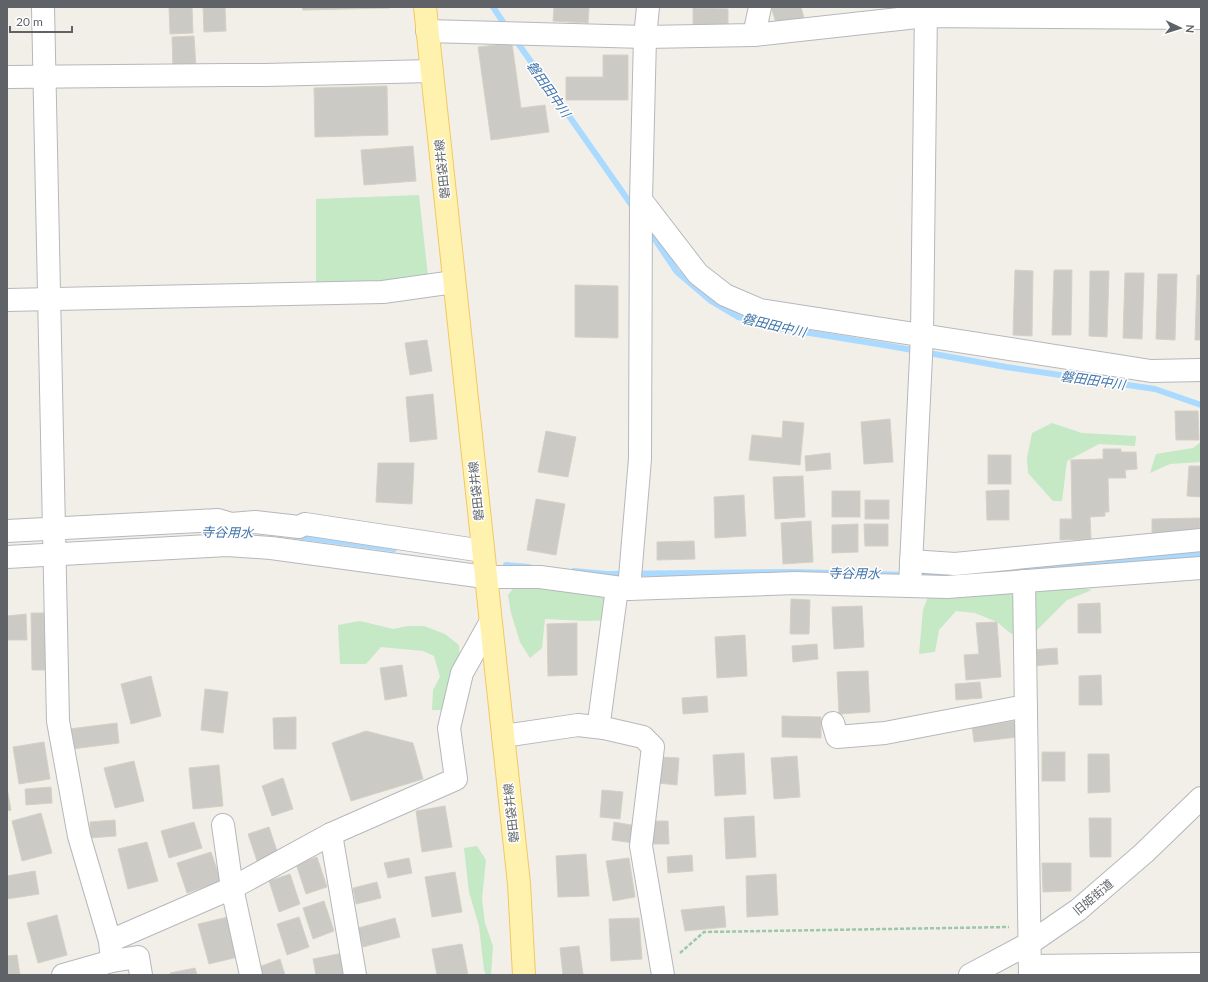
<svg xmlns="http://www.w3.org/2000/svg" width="1208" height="982" font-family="Lato,'Noto Sans JP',sans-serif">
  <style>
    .green { fill: #c5e8c5 }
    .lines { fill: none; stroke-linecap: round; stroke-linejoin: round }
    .stream { stroke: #aadaff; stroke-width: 6 }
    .building { fill: #cccac5; stroke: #d6d1c6 }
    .minor-casing { stroke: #b5b8bc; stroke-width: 24 }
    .major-casing { stroke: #f2c960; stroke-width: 24 }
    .path { stroke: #9cc7a9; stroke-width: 2.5; stroke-dasharray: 4 2; stroke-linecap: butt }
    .minor { stroke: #fff; stroke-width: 22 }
    .major { stroke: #fff2af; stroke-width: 22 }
    .labels { text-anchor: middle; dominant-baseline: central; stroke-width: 3; stroke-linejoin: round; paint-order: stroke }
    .street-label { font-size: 12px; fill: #5f6368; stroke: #fff }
    .water-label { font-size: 13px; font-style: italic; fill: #4174aa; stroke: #fff }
  </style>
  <rect width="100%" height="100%" fill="#f1efe8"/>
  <g class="green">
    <polygon points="419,195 429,285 316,294 316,199"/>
    <polygon points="1052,423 1082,433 1136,436 1135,446 1099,444 1067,461 1062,501 1053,501 1028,473 1027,458 1032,433"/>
    <polygon points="1201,442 1201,462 1170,464 1150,473 1156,454 1193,448"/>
    <polygon points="541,583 590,592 605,598 612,620 584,621 545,619 542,648 530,658 520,642 511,613 508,595 515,586"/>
    <polygon points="1072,585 1092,590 1067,600 1025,642 1009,632 997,622 975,613 956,611 939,630 935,652 919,654 923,610 932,586"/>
    <polygon points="360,621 393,629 408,626 424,626 445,634 459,645 460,663 443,710 432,710 433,690 440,677 434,656 423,651 381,647 366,664 340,664 338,625"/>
    <polygon points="477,846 486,860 482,899 485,923 493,946 491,975 486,975 484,970 479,926 469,892 464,848"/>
  </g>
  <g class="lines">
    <g class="stream">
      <polyline points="493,7 507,28"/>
      <polyline points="515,39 635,210"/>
      <polyline points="648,229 677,272 711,301 738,317 767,326 890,346 1006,367 1155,389 1201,405"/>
      <polyline points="296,536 394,549"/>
      <polyline points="506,565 529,567"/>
      <polyline points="574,571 607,574 794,572 951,576 1201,554"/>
    </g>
  </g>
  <g class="building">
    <polygon points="169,7 192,7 193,33 170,34"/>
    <polygon points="203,7 225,7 226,31 204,32"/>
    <polygon points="302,7 390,7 390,8 303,10"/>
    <polygon points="554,7 589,7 588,23 553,21"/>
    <polygon points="771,7 801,7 804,18 777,26"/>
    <polygon points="693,8 728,9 728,27 693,27"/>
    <polygon points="194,36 196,67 173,69 172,37"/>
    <polygon points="512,43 521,108 545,105 549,132 491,140 478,47"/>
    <polygon points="603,55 628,55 628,100 566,100 566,77 603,77"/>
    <polygon points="387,86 388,135 315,137 314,88"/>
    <polygon points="413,146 416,181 364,185 361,150"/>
    <polygon points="1015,270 1033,271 1032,336 1013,335"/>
    <polygon points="1054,270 1072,270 1071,335 1052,335"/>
    <polygon points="1090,271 1109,271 1107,337 1089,336"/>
    <polygon points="1125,273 1144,273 1142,339 1123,338"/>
    <polygon points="1158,274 1177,274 1175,340 1156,339"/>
    <polygon points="1197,275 1201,275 1201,340 1195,340"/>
    <polygon points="575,285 618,286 618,338 575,337"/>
    <polygon points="427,340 432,371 410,375 405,343"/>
    <polygon points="433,394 437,439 410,442 406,397"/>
    <polygon points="1175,411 1198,411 1199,440 1176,440"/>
    <polygon points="890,419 893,462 864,464 861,422"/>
    <polygon points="783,421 804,423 800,465 749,460 752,435 782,438"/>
    <polygon points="546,431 576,437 568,477 538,472"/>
    <polygon points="1103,449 1121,449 1121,452 1136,452 1137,469 1125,470 1126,478 1108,478 1109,512 1105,512 1105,516 1090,517 1091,539 1060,540 1060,519 1072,519 1071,460 1103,459"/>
    <polygon points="830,453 831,469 806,471 805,456"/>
    <rect x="988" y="455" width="23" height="29"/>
    <polygon points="378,463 414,463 412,504 376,502"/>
    <polygon points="1189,466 1201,466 1201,497 1187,496"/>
    <polygon points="803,476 805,517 775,519 773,477"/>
    <polygon points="1009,490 1009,520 987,520 986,491"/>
    <rect x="832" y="491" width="28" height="26"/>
    <polygon points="744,495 746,536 715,538 714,497"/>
    <polygon points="536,499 565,504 556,555 527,550"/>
    <rect x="865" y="500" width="24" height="19"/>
    <polygon points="1200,518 1200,533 1152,534 1152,519"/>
    <polygon points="811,521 813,562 783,564 781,523"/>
    <polygon points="858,524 858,552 832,553 832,525"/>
    <polygon points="864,524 888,524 888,546 865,546"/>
    <polygon points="694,541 695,559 657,560 657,542"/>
    <polygon points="791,599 810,600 809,634 790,634"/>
    <polygon points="1100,603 1101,633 1078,633 1078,604"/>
    <polygon points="862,606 864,647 834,649 832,607"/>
    <polygon points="31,613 49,613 50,670 32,670"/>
    <polygon points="26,614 27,640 7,640 7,616"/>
    <polygon points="997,622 1001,677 966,680 964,655 979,654 976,623"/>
    <polygon points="577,623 577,675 548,676 547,624"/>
    <polygon points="745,635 747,676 717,678 715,637"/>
    <polygon points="817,644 818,659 793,662 792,646"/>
    <polygon points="1057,648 1058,664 1033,666 1031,650"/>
    <polygon points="402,665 407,696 385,700 380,668"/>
    <polygon points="868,671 870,712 839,714 837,672"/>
    <polygon points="1101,675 1102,705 1079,705 1079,676"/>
    <polygon points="151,676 161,716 131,724 121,684"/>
    <polygon points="980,682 982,698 956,700 955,684"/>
    <polygon points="205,689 228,692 223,733 201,730"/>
    <polygon points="707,696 708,712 683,714 682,698"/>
    <polygon points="782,716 821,717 821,738 782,737"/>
    <polygon points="296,717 296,749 274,749 273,718"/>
    <polygon points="1016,721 1018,737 974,742 972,726"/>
    <polygon points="117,723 119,743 72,749 69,729"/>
    <polygon points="366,731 413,743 423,779 351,801 332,743"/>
    <polygon points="44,742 50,779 19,784 13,747"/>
    <rect x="1042" y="752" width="23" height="29"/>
    <polygon points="744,753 746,794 715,796 713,755"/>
    <polygon points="1088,754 1109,754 1110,792 1088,793"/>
    <polygon points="797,756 800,797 774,799 771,758"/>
    <polygon points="660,757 679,758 677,785 658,783"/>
    <polygon points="134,761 144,801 115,808 104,768"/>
    <polygon points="219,765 223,806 193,809 189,768"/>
    <polygon points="283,778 293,809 272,816 262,786"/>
    <polygon points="51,787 52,803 26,805 25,789"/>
    <polygon points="7,788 11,810 7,811"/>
    <polygon points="602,790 623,792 620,819 600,817"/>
    <polygon points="445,806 452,847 422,852 416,811"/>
    <polygon points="41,813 52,853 22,861 12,821"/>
    <polygon points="754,816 756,857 726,859 724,818"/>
    <polygon points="1089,818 1111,818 1111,857 1090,857"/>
    <polygon points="115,820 116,836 90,838 90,822"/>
    <polygon points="650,821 668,821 669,844 651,844"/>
    <polygon points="194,822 202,848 169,858 161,831"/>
    <polygon points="614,822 637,826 634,843 612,840"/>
    <polygon points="269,827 279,857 258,864 248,834"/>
    <polygon points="147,842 158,881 128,889 118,849"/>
    <polygon points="211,852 221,881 187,893 177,863"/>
    <polygon points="586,854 589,896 558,897 556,856"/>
    <polygon points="692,855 693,871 668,873 667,857"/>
    <polygon points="317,857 327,887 306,894 296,864"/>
    <polygon points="409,858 412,873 388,878 384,863"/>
    <polygon points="629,858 635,897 613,901 606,861"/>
    <polygon points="1042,863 1071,863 1071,891 1043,892"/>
    <polygon points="35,871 39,894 7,899 7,876"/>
    <polygon points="455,872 462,912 432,917 425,877"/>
    <polygon points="290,874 300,904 279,912 269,881"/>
    <polygon points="776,874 778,915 747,917 746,876"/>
    <polygon points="377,882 381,898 356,904 353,888"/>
    <polygon points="324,901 334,931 313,939 303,908"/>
    <polygon points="724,906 726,927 685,931 681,910"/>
    <polygon points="57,915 67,955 38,963 27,923"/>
    <polygon points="228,917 238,957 209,964 198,924"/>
    <polygon points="299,917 309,947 287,955 277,924"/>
    <polygon points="395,918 400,937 363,947 358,928"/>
    <polygon points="639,918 642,959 611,961 609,919"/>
    <polygon points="462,944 468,975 437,975 432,949"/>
    <polygon points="579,946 583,974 563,975 560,948"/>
    <polygon points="343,953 346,975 316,975 313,959"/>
    <polygon points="17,955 20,975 7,975 7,956"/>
    <polygon points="280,959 285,975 262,975 259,967"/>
    <polygon points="195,968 197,975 171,975 170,973"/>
  </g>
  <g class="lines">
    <g class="minor-casing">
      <g id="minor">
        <polyline points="43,7 58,721 79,836 110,941 112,961 63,975"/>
        <polyline points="427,31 645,37 754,35 926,16 1201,18"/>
        <polyline points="754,35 760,7"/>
        <polyline points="7,77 228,75 265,75 431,71"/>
        <polyline points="641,200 698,274 725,295 760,310 1151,371 1201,370"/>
        <polyline points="7,300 383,292 454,282"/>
        <polyline points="7,531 218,520 231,524 255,522 299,527 305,524 483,551"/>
        <polyline points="7,557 227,545 271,548 485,577 540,577 629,589 795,583 947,587 1201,568"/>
        <polyline points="911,561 955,564 1201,540"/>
        <polyline points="1024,581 1030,975"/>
        <polyline points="910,586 922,336 926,7"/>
        <polyline points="617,588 599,722 604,728 643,737 653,747 641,846 663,975"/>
        <polyline points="629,589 640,459 641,200 645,37 648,7"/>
        <polyline points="833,723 837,737 885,733 1026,706"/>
        <polyline points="503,736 578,725 604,728"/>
        <polyline points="223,825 232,888 251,975"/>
        <polyline points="331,834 355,975"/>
        <polyline points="110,941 232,888 331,834 456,779 449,728 462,673 490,623"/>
        <polyline points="112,961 138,957 141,975"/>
        <polyline points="1030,966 1201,964"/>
        <polyline points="970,975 1030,943 1078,910 1144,853 1201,798"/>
      </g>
    </g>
    <g class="major-casing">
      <polyline id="major" points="425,7 519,884 524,975"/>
    </g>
    <polyline class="path" points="680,953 704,932 1009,927"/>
    <use href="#minor" class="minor"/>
    <use href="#major" class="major"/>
  </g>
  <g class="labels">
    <g class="street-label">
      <text transform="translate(442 169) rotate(-96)">磐田袋井線</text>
      <text transform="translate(476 491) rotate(-96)">磐田袋井線</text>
      <text transform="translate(511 813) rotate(-96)">磐田袋井線</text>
      <text transform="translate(1093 897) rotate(-40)">旧姫街道</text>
    </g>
    <g class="water-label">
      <text transform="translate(549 89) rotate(55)">磐田田中川</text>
      <text transform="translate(774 325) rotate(13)">磐田田中川</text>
      <text transform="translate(1093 380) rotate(8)">磐田田中川</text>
      <text transform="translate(227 532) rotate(1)">寺谷用水</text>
      <text transform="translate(854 573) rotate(1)">寺谷用水</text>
    </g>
  </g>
  <rect width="1208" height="982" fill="none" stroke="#5f6368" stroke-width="16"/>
  <g transform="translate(1180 28) rotate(94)" stroke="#ffffff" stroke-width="3" paint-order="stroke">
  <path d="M0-3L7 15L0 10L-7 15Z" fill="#5f6368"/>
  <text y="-6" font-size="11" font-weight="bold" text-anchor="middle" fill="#5f6368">N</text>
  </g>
  <path d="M10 26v6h62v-6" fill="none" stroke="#5f6368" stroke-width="2"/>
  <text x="16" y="26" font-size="12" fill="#5f6368" stroke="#ffffff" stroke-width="3" paint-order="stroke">20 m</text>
</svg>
